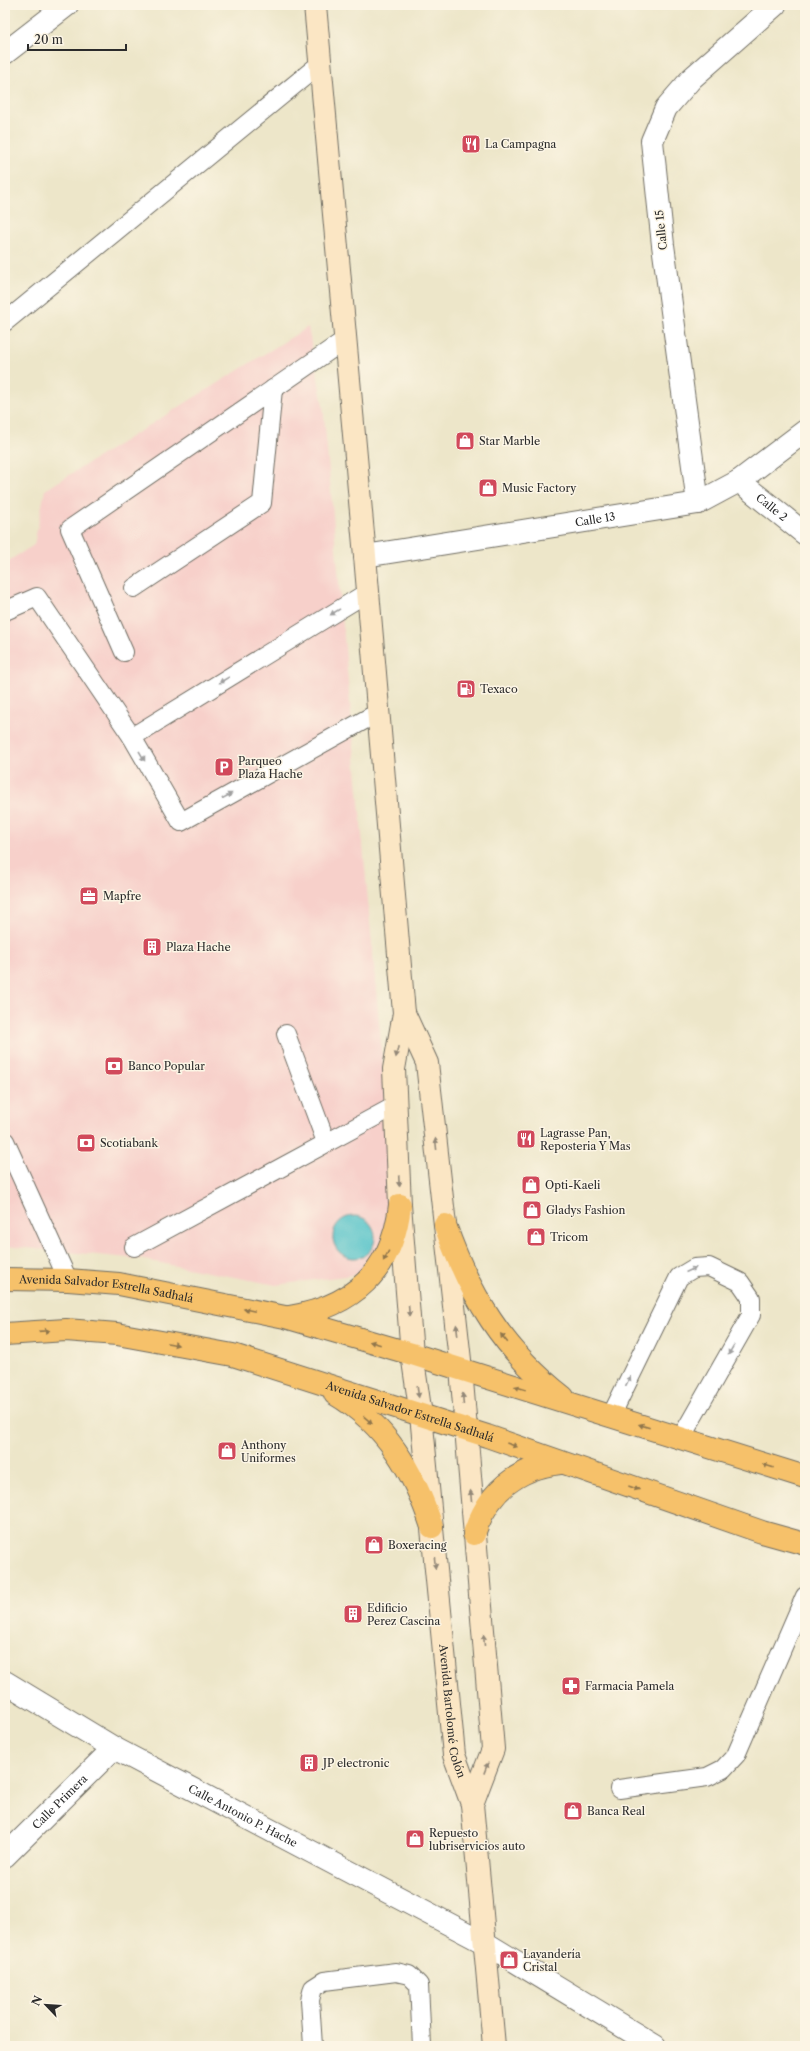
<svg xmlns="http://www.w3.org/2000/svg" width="810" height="2051" font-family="'Libre Caslon Text',serif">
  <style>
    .built { fill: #f7d0ca }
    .water { fill: #55c3c9; stroke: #40777a }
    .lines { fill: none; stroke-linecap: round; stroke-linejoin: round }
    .service-casing { stroke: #6f6c62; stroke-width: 20 }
    .minor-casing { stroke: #6f6c62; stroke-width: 24 }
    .secondary-casing { stroke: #6f6c62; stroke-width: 24 }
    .trunk-casing { stroke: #6f6c62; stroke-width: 24 }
    .service { stroke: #fff; stroke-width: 18 }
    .minor { stroke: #fff; stroke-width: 22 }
    .secondary { stroke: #fbe6c4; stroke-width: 22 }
    .trunk { stroke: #f6c16b; stroke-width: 22 }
    .oneway { fill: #a0a0a0 }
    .oneway2 { fill: #938878 }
    .oneway3 { fill: #90764b }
    .labels { text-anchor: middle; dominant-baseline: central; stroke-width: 3; stroke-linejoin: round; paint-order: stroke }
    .poi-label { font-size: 11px; fill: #2b2b2b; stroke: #fcf5e5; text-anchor: start }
    .street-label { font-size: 11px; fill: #2b2b2b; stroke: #fcf5e5 }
  </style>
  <rect width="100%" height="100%" fill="#fcf5e5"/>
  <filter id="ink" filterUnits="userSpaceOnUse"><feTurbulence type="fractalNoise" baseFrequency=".025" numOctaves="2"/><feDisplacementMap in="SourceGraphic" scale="8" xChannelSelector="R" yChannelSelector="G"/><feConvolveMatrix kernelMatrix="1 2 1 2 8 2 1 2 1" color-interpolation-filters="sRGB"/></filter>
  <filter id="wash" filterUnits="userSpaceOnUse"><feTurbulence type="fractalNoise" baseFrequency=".012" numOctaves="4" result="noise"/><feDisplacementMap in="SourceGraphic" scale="16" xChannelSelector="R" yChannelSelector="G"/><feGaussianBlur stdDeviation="0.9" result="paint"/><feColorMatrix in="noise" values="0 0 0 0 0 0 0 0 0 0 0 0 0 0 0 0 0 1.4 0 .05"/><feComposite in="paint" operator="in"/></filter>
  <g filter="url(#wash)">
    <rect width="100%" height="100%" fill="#ede6c9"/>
    <polygon class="built" points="308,327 323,405 392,1165 393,1233 360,1274 276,1285 139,1259 5,1246 5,563 34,545 45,490"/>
    <circle class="water" cx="354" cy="1237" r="21"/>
  </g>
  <g filter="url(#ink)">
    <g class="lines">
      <g class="service-casing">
        <g id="service">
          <polyline points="5,322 321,63"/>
          <polyline points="134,588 262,503 273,389"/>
          <polyline points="368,592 132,737 181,822 379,712"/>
          <polyline points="5,611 37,597 132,737"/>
          <polyline points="124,652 70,529 346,339"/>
          <polyline points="286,1034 326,1142"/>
          <polyline points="5,1141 68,1280"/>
          <polyline points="134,1247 395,1106"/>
          <polyline points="611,1416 679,1277 694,1268 709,1267 740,1282 751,1298 751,1315 681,1438"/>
          <polyline points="619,1789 707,1777 723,1769 736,1755 805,1596"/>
          <polyline points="313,2046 310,2000 313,1988 324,1981 396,1972 409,1975 419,1985 422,2046"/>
        </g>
      </g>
      <g class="minor-casing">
        <g id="minor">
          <polyline points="5,53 67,5"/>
          <path id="s1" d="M739,481L805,534"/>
          <polyline points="698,503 663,245 652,141 666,108 692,78 775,5"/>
          <path id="s2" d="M365,556L698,503L739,481L805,431"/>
          <path id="s3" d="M5,1682L114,1748L485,1943L655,2046"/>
          <path id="s4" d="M5,1856L114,1748"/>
        </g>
      </g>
      <g class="secondary-casing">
        <g id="secondary">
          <path id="s5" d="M315,5L365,556L404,1013L394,1069L400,1205L412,1354L421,1415L454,1755L472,1804L494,2046"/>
          <polyline points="404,1013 427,1063 461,1369 493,1749 472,1804"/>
        </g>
      </g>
      <g class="trunk-casing">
        <g id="trunk">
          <path d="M445,1225C470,1296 503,1350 563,1397"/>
          <path id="s6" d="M5,1279L68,1280L119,1284L285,1317L412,1354L805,1477"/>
          <path d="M289,1317C352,1307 393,1271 400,1205"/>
          <path id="s7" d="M5,1334L66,1330L117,1334L233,1355L487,1436L762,1532L805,1544"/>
          <path d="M335,1394C386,1424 414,1472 432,1527"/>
          <path d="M474,1534C488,1492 516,1468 560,1463"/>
        </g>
      </g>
      <use href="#service" class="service"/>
      <use href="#minor" class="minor"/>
      <use href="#secondary" class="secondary"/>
      <use href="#trunk" class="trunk"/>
    </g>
    <defs><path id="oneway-solid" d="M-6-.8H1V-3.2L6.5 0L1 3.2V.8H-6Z"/></defs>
    <g class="oneway">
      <use href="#oneway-solid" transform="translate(335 612) rotate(148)"/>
      <use href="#oneway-solid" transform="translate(224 680) rotate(148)"/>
      <use href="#oneway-solid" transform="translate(142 756) rotate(60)"/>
      <use href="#oneway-solid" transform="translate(227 796) rotate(-29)"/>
      <use href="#oneway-solid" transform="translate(691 1270) rotate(-24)"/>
      <use href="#oneway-solid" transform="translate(731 1350) rotate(120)"/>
      <use href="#oneway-solid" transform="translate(628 1381) rotate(-64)"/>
    </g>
    <g class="oneway2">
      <use href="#oneway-solid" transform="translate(397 1052) rotate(101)"/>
      <use href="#oneway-solid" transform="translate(436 1144) rotate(-96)"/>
      <use href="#oneway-solid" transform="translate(399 1181) rotate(87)"/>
      <use href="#oneway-solid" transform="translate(409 1311) rotate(85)"/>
      <use href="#oneway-solid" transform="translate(457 1330) rotate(-97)"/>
      <use href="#oneway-solid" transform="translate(418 1392) rotate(82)"/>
      <use href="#oneway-solid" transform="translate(463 1399) rotate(-94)"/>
      <use href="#oneway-solid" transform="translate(471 1496) rotate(-95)"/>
      <use href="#oneway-solid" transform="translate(435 1563) rotate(84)"/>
      <use href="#oneway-solid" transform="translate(484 1640) rotate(-95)"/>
      <use href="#oneway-solid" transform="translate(486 1768) rotate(-69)"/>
    </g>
    <g class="oneway3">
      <use href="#oneway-solid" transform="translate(386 1256) rotate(118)"/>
      <use href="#oneway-solid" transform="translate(249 1310) rotate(-168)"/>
      <use href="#oneway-solid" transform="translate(44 1331) rotate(-4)"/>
      <use href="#oneway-solid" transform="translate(504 1338) rotate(-129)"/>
      <use href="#oneway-solid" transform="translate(375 1343) rotate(-164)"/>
      <use href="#oneway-solid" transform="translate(173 1344) rotate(10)"/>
      <use href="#oneway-solid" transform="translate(520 1388) rotate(-163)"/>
      <use href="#oneway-solid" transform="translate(368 1420) rotate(41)"/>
      <use href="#oneway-solid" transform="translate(644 1426) rotate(-162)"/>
      <use href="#oneway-solid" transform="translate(512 1445) rotate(20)"/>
      <use href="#oneway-solid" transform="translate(768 1466) rotate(-162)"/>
      <use href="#oneway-solid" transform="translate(634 1488) rotate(19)"/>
    </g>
  </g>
  <defs>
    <g id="restaurant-square" transform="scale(1)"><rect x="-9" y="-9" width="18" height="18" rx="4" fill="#d1495b" stroke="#fcf5e5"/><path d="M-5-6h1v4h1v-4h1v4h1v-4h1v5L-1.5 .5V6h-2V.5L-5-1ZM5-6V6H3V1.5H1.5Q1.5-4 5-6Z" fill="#fff"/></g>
    <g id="shop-square" transform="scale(1)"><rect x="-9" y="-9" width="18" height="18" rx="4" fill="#d1495b" stroke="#fcf5e5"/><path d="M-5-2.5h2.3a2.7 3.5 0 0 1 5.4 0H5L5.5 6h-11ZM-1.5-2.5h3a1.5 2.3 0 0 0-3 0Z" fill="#fff"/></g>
    <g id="fuel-square" transform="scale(1)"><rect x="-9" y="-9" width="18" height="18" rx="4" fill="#d1495b" stroke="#fcf5e5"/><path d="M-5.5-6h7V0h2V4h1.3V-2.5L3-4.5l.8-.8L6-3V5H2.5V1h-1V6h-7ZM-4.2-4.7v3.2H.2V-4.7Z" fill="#fff"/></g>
    <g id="parking-square" transform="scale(1)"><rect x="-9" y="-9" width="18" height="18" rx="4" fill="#d1495b" stroke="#fcf5e5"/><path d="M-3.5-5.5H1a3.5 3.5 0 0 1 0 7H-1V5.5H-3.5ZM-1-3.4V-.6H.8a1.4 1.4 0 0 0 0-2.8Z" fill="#fff"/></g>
    <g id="office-square" transform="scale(1)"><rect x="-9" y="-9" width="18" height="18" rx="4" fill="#d1495b" stroke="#fcf5e5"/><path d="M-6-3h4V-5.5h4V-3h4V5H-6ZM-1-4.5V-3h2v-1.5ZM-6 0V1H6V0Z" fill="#fff"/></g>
    <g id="building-square" transform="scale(1)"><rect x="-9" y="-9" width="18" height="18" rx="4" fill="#d1495b" stroke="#fcf5e5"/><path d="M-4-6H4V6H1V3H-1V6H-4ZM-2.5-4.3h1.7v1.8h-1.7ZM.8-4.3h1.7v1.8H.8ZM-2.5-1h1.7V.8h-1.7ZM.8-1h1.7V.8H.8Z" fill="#fff"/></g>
    <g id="bank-square" transform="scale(1)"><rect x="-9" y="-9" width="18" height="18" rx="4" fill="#d1495b" stroke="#fcf5e5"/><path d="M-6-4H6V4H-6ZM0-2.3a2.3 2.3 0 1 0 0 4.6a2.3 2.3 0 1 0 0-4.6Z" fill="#fff"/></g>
    <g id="pharmacy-square" transform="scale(1)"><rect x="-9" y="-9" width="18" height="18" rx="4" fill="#d1495b" stroke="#fcf5e5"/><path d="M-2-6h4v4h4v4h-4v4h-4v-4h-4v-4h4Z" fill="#fff"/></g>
  </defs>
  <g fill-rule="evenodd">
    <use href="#restaurant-square" x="471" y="144"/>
    <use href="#shop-square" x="465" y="441"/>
    <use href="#shop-square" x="488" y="488"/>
    <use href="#fuel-square" x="466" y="689"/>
    <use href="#parking-square" x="224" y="767"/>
    <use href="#office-square" x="89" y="896"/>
    <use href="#building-square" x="152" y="947"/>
    <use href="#bank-square" x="114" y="1066"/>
    <use href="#restaurant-square" x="526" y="1139"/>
    <use href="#bank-square" x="86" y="1143"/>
    <use href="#shop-square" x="531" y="1185"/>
    <use href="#shop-square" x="532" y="1210"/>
    <use href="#shop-square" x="536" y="1237"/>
    <use href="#shop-square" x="227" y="1451"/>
    <use href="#shop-square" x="374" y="1545"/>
    <use href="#building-square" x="353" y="1614"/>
    <use href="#pharmacy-square" x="571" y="1686"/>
    <use href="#building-square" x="309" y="1763"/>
    <use href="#shop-square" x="573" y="1811"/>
    <use href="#shop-square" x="415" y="1839"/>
    <use href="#shop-square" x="509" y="1960"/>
  </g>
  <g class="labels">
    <g class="poi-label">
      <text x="485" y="144">La Campagna</text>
      <text x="479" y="441">Star Marble</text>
      <text x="502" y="488">Music Factory</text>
      <text x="480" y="689">Texaco</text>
      <text x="238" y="761">Parqueo<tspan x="238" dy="13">Plaza Hache</tspan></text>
      <text x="103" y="896">Mapfre</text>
      <text x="166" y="947">Plaza Hache</text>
      <text x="128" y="1066">Banco Popular</text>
      <text x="540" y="1133">Lagrasse Pan,<tspan x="540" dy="13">Reposteria Y Mas</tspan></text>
      <text x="100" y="1143">Scotiabank</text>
      <text x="545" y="1185">Opti-Kaeli</text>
      <text x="546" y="1210">Gladys Fashion</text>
      <text x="550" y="1237">Tricom</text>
      <text x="241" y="1445">Anthony<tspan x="241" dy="13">Uniformes</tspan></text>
      <text x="388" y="1545">Boxeracing</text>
      <text x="367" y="1608">Edificio<tspan x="367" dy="13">Perez Cascina</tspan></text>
      <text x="585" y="1686">Farmacia Pamela</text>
      <text x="323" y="1763">JP electronic</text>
      <text x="587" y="1811">Banca Real</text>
      <text x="429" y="1833">Repuesto<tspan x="429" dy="13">lubriservicios auto</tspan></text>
      <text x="523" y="1954">Lavandería<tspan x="523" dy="13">Cristal</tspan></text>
    </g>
    <g class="street-label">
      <text transform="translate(661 230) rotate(-96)">Calle 15</text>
      <text stroke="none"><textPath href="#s1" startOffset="42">Calle 2</textPath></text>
      <text stroke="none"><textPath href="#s2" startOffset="233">Calle 13</textPath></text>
      <text stroke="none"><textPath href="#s6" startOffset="102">Avenida Salvador Estrella Sadhalá</textPath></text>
      <text stroke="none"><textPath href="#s7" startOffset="416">Avenida Salvador Estrella Sadhalá</textPath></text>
      <text stroke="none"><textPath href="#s5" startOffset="1714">Avenida Bartolomé Colón</textPath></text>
      <text stroke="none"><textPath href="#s4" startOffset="77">Calle Primera</textPath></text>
      <text stroke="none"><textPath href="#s3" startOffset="273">Calle Antonio P. Hache</textPath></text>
    </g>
  </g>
  <rect width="810" height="2051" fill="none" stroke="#fcf5e5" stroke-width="20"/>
  <g transform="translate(46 2005) rotate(295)" stroke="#fcf5e5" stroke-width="3" paint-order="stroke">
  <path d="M0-3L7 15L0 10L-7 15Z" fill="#2b2b2b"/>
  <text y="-6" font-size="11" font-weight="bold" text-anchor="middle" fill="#2b2b2b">N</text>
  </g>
  <path d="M28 44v6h98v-6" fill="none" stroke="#2b2b2b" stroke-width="2"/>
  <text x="34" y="44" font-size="12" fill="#2b2b2b" stroke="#fcf5e5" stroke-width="3" paint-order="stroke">20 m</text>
</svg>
